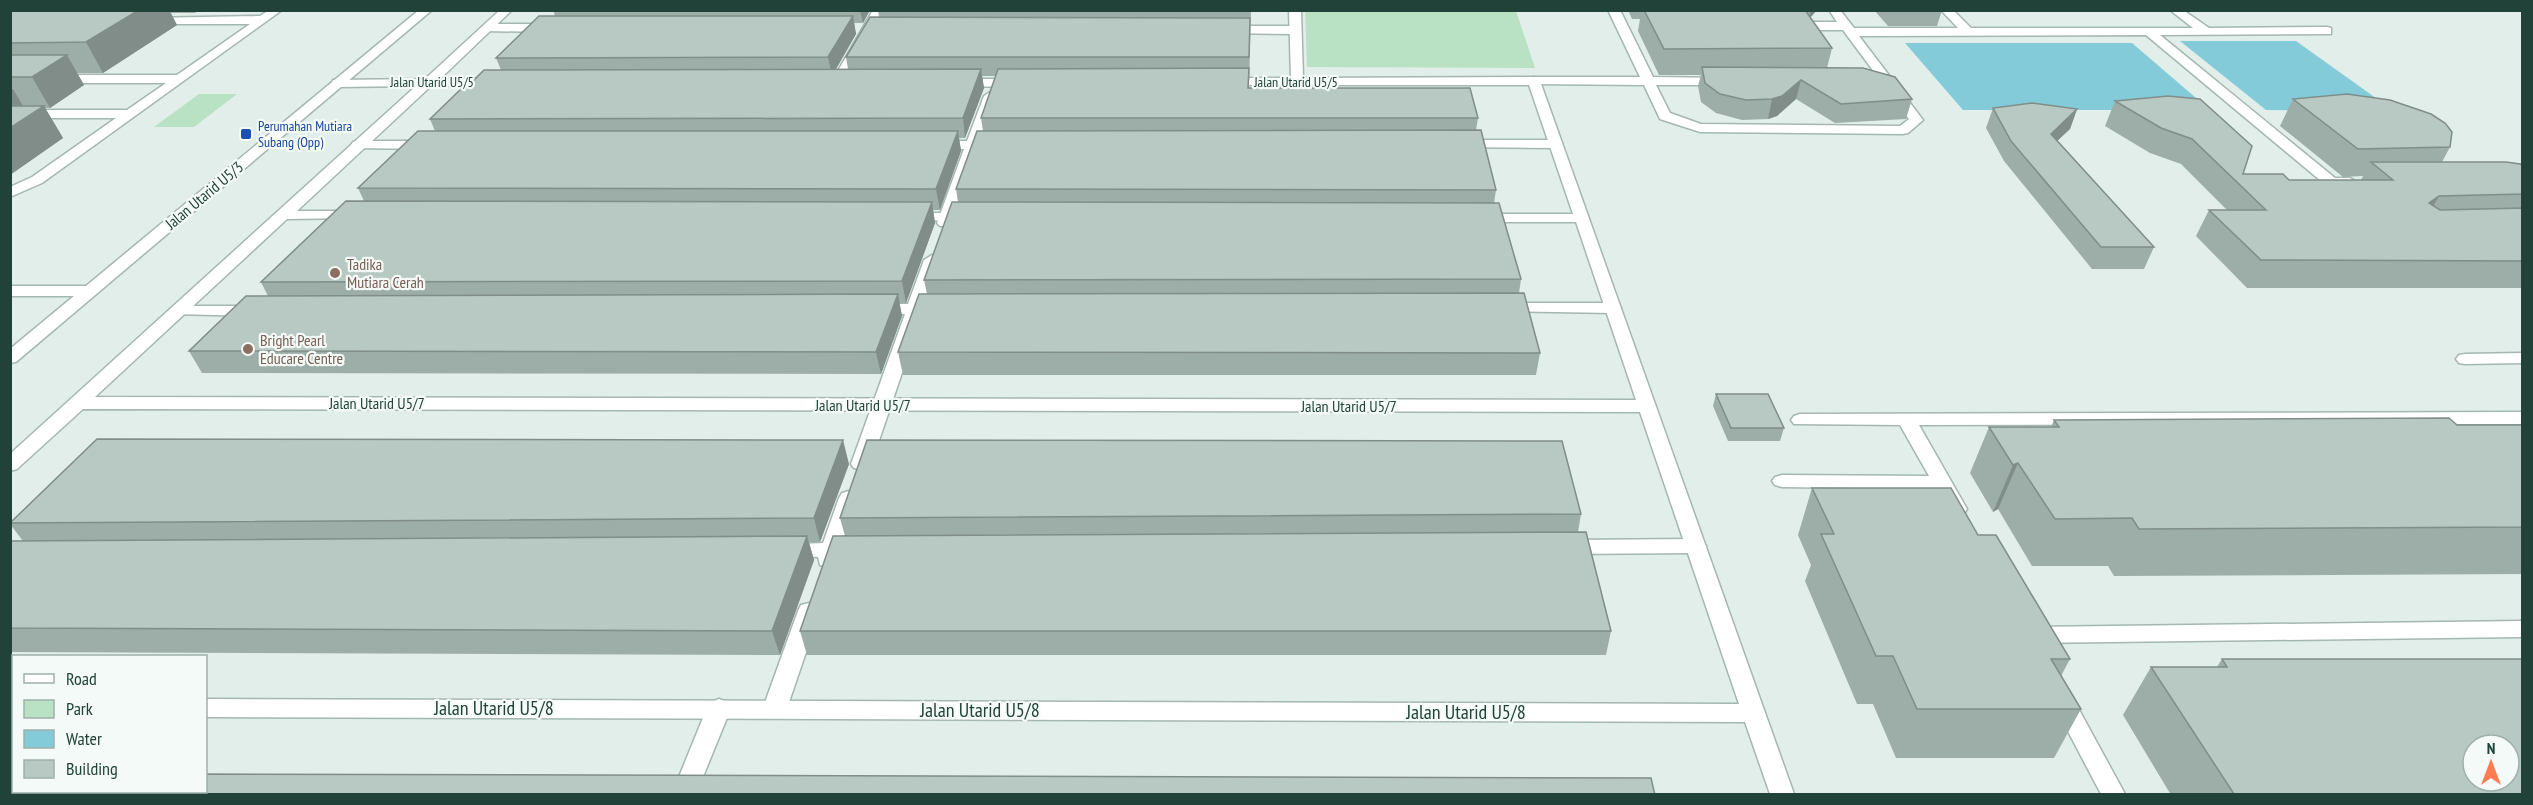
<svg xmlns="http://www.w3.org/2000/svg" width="2533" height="805" font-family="'PT Sans Narrow',sans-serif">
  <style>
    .green { fill: #b9e2c4 }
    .water { fill: #84cbd9 }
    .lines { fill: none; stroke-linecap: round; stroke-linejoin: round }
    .service-casing { stroke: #a4b7b1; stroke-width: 3 }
    .minor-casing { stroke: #a4b7b1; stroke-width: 3 }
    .tertiary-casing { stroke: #a4b7b1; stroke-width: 3 }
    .service { fill: #fff; fill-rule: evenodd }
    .minor { fill: #fff; fill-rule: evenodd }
    .tertiary { fill: #fff; fill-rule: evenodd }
    .wall { fill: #9dada7 }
    .shaded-wall { fill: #808d88 }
    .building { fill: #b7c9c2; stroke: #808d88; stroke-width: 1.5; fill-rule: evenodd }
    .transit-dot { fill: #1a4fb4; stroke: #f4faf7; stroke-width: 2 }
    .education-dot { fill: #8d6e63; stroke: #f4faf7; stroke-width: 2 }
    .labels { text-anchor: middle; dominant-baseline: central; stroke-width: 4.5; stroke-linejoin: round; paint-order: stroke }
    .far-street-label { font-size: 14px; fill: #204239; stroke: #f4faf7 }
    .far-transit-label { font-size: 14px; fill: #164399; stroke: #f4faf7; text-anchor: start }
    .street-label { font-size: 16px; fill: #204239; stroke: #f4faf7 }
    .education-label { font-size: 16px; fill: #785e54; stroke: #f4faf7; text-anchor: start }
    .near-street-label { font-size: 20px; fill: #204239; stroke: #f4faf7 }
  </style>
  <rect width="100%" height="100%" fill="#e2eee9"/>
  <g class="green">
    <polygon points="1305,11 1516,11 1535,68 1307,67"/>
    <polygon points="199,94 237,94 194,127 154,127"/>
  </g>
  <g class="water">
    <polygon points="2180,41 2296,41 2394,111 2266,110"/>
    <polygon points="1905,43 2132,43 2210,110 1963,110"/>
  </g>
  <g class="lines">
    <g class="service-casing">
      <g id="service">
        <polygon points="269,10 282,10 42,183 10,197 10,187 32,177 116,118 10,118 10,110 127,110 166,83 10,83 10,75 177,75 250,24 151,24 145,20 147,18 260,16"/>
        <polygon points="873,10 884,10 842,86 832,86 831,83"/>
        <polygon points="1608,10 1620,10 1653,77 1726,78 1728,81 1726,84 1722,85 1656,85 1670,113 1701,124 1900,126 1909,119 1843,30 1793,30 1787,26 1793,22 1837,22 1829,10 1840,10 1854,28 1958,28 1941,10 1953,10 1971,28 2193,28 2170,10 2183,10 2209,28 2327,27 2331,28 2331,34 2160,35 2335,178 2350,178 2357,182 2350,186 2327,186 2146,35 1859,36 1923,120 1908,133 1903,134 1700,132 1660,119 1644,85 1530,84 1528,81 1530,78 1534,77 1640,77"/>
        <polygon points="488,24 550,24 556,28 550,32 484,31 484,25"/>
        <polygon points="1225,26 1295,26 1301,30 1295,34 1221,33 1219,30"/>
        <polygon points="990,92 996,96 981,141 995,141 1002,145 995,149 978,149 953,223 950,226 940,226 937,223 964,149 936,149 929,145 936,141 967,141 984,96"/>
        <polygon points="1461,140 1555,140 1562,144 1555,148 1456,147 1454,144"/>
        <polygon points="358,141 428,141 435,145 428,149 353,148 351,145 353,142"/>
        <polygon points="932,255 940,260 925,304 938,304 946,309 938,314 922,314 871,464 868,468 861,470 854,468 851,464 905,314 876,314 868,309 876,304 908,304 924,260"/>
        <polygon points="1506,303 1613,303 1621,308 1613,313 1500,311 1498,308 1500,305"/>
        <polygon points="178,306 254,306 262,311 254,316 172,314 170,311"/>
        <polygon points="2522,353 2522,363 2465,364 2459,363 2456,359 2459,355 2465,354"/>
        <polygon points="2522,412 2522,424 1919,425 1967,509 1964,514 1957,516 1950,514 1936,489 1782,487 1775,485 1772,481 1775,477 1782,475 1929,476 1900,425 1794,424 1791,420 1794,416 1800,414"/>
        <polygon points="849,491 856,493 859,498 843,543 859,545 862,550 859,555 838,557 834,565 827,567 820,565 818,557 779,555 776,550 779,545 823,543 839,498 842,493"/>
        <polygon points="1696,539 1703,541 1706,546 1703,551 1696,553 1566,554 1559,552 1556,547 1559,542 1566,540"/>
        <polygon points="809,603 817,605 820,611 787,708 783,714 775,717 767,714 763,708 798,611 801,605"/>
        <polygon points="2522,621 2522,637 2032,643 2024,641 2021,635 2024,629 2032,627"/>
        <polygon points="2063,692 2071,695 2125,794 2101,794 2052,701 2055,695"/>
        <polygon points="719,699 727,702 731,708 696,794 672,794 707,708 711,702"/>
      </g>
    </g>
    <g class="minor-casing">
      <g id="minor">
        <polygon points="500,10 512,10 440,79 496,78 502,82 501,85 431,86 297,211 353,211 360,215 358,218 287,219 95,397 1636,400 1576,222 1478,222 1471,218 1478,214 1573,214 1529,85 1221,85 1220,82 1221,79 1226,78 1291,78 1289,10 1301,10 1303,78 1534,77 1540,81 1794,794 1770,794 1745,722 206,717 206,699 1739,704 1640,412 83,409 17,469 10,471 10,454 416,86 338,87 332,83 333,80 425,79"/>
        <polygon points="959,79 1018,79 1024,83 1018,87 954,86 953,83"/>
        <polygon points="911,213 971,213 978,217 971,221 906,220 904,217"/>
        <polygon points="10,286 90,286 98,291 90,296 10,296"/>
        <rect x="10" y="699" width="4" height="18"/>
      </g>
    </g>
    <g class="tertiary-casing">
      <polygon id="tertiary" points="419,10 432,10 16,362 10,363 10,349"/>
    </g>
    <use href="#service" class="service"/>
    <use href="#minor" class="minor"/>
    <use href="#tertiary" class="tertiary"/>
  </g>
  <g class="wall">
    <polygon points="10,10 199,10 195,13 171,13 177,25 103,73 77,73 84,85 50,108 45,108 63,138 10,175"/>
    <polygon points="553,10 870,10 863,23 854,23 856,34 836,69 848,69 846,57 879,17 878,10 1251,10 1249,88 1478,118 1476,130 1496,190 1494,203 1521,279 1519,293 1540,353 1536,375 903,375 898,352 927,294 924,280 958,202 956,189 983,131 981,118 996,76 982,76 984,88 965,138 959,138 961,151 940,210 933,210 935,223 906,303 899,303 902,316 881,374 202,373 189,351 268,296 261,282 364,201 358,188 435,131 430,119 467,87 501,70 496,58 555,16"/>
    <polygon points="1628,10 1817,10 1810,18 1832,48 1827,68 1912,99 1906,119 1835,123 1796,99 1777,116 1768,119 1742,120 1716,113 1701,102 1698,86 1701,75 1659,75 1638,31 1640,19 1632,19"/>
    <polygon points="1874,10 1942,10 1937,26 1888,26"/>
    <polygon points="2168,96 2243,174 2289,180 2361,180 2363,176 2343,177 2280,126 2293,99 2450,147 2442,162 2523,166 2523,288 2247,288 2196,236 2209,210 2227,210 2181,164 2150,153 2105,126 2115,101"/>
    <polygon points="1993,108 2077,109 2070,129 2057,141 2154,247 2144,269 2092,269 2004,161 1986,128"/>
    <polygon points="1716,394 1784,428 1780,441 1728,441 1713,406"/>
    <polygon points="2054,420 2523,425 2523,574 2114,576 2108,566 2032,566 1998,509 1993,512 1970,473 1989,427 2051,427"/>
    <polygon points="849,464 820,542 809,542 814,560 780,655 10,652 10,541 23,541 10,524 10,522"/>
    <polygon points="1812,488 1978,535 2070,659 2061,676 2081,709 2054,758 1896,758 1873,704 1857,704 1805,581 1811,565 1798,535"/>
    <polygon points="1581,514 1578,532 1611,631 1606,655 807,655 800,631 845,536 840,518"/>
    <polygon points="2222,659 2523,795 2171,795 2123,715 2151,667 2217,667"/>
  </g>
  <g class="shaded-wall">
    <polygon points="139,10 169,10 177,25 103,73 86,42"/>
    <polygon points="860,10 870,10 863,23"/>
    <polygon points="1811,10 1817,10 1808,20"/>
    <polygon points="853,16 856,34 832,76 828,57"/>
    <polygon points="67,55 84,85 50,108 32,77"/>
    <polygon points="981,69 984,88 965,138 963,118"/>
    <polygon points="1801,80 1796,99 1777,116 1768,119 1772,99"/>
    <polygon points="13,89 29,116 44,106 63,138 10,175 10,90"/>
    <polygon points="2077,109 2070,129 2043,154 2051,134"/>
    <polygon points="958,131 961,151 940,210 936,189"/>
    <polygon points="2439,196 2424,222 2429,203"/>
    <polygon points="932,202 935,223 906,303 902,281"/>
    <polygon points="898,294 902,316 881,374 876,352"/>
    <polygon points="843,440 849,464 820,542 814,518"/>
    <polygon points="2018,463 1998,509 1993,512 2013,465"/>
    <polygon points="807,536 814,560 780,655 772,631"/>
  </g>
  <g class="building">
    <polygon points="10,10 139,10 86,42 10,43"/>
    <polygon points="1644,10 1805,10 1832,48 1664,49"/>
    <polygon points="539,16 853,16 828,57 496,58"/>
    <polygon points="870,17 1250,18 1249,57 846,57"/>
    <polygon points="10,55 67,55 32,77 10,77"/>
    <polygon points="1702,67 1863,68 1895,77 1912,99 1841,104 1801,80 1782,96 1772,99 1746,100 1720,94 1705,83"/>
    <polygon points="1249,68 1248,88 1470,88 1478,118 981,118 998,69"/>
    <polygon points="981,69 963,118 430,119 463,87 467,87 484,70"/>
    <polygon points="2347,94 2390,100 2431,114 2445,123 2452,132 2450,147 2358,149 2293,99"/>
    <polygon points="2168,96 2200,99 2252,146 2243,174 2283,174 2289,180 2393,180 2371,162 2506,162 2520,164 2523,166 2523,194 2439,196 2429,203 2440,210 2523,208 2523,261 2261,260 2209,210 2266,210 2192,139 2161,128 2115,101"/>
    <polygon points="2032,103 2077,109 2051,134 2154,247 2101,247 2011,141 1993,108"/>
    <polygon points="10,106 44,106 10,128"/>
    <polygon points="1481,130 1496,190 956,189 977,131"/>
    <polygon points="418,131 958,131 936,189 358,188"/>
    <polygon points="346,201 932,202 902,281 261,282"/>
    <polygon points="952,202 1499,203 1521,279 924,280"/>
    <polygon points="1524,293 1540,353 898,352 919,294"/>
    <polygon points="898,294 876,352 189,351 246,296"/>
    <polygon points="1716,394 1768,394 1784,428 1731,428"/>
    <polygon points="2449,418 2457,425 2523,425 2523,527 2139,529 2132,518 2055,519 2018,463 2013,465 1989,427 2059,427 2054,420"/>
    <polygon points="97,439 843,440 814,518 10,523"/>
    <polygon points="867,440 1562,441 1581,514 840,518"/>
    <polygon points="1812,488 1951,488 1978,535 1996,535 2070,659 2051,659 2081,709 1917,709 1893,656 1876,656 1821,534 1834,534"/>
    <polygon points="1586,532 1611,631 800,631 833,536"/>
    <polygon points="807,536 772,631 10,628 10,541"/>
    <path d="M2222,659H2523V795L2234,794L2151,667H2227ZM2473,745H2509V781H2473Z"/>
    <polygon points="10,773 14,773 14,792 206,792 206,774 1651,778 1655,795 10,795"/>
  </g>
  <rect class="transit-dot" x="240" y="128" width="12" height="12" rx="3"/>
  <g class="education-dot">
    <circle cx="335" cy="273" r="6"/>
    <circle cx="248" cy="349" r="6"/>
  </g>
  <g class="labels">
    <g class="far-street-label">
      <text x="432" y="82">Jalan Utarid U5/5</text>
      <text x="1296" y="82">Jalan Utarid U5/5</text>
    </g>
    <g class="far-transit-label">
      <text x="258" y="126">Perumahan Mutiara<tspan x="258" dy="16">Subang (Opp)</tspan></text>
    </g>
    <g class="street-label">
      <text transform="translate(204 195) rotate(-40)">Jalan Utarid U5/3</text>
      <text x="377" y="403">Jalan Utarid U5/7</text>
      <text x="863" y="405">Jalan Utarid U5/7</text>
      <text x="1349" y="406">Jalan Utarid U5/7</text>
    </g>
    <g class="education-label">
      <text x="347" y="264">Tadika<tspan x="347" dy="18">Mutiara Cerah</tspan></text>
      <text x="260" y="340">Bright Pearl<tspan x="260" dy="18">Educare Centre</tspan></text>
    </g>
    <g class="near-street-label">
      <text x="494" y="708">Jalan Utarid U5/8</text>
      <text x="980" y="710">Jalan Utarid U5/8</text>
      <text x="1466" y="712">Jalan Utarid U5/8</text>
    </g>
  </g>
  <rect width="2533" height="805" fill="none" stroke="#204239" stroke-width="24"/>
  <rect x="12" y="655" width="195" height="138" fill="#f4faf7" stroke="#9fb0ab" stroke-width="1.5"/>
  <rect x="24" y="674" width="30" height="9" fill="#ffffff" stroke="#9fb0ab" stroke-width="1.5"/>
  <text x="66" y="685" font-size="18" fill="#204239">Road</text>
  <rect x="24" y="700" width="30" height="18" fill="#b9e2c4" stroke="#9fb0ab" stroke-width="1.5"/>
  <text x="66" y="715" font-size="18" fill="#204239">Park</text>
  <rect x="24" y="730" width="30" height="18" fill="#84cbd9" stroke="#9fb0ab" stroke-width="1.5"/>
  <text x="66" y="745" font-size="18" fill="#204239">Water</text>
  <rect x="24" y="760" width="30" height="18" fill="#b7c9c2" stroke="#9fb0ab" stroke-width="1.5"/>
  <text x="66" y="775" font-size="18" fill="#204239">Building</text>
  <g transform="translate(2491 763)"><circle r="28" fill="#f4faf7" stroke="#9fb0ab" stroke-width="1.5"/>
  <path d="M0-4.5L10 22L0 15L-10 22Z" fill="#ff7d50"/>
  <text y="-9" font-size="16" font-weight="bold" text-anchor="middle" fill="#204239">N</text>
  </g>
</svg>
